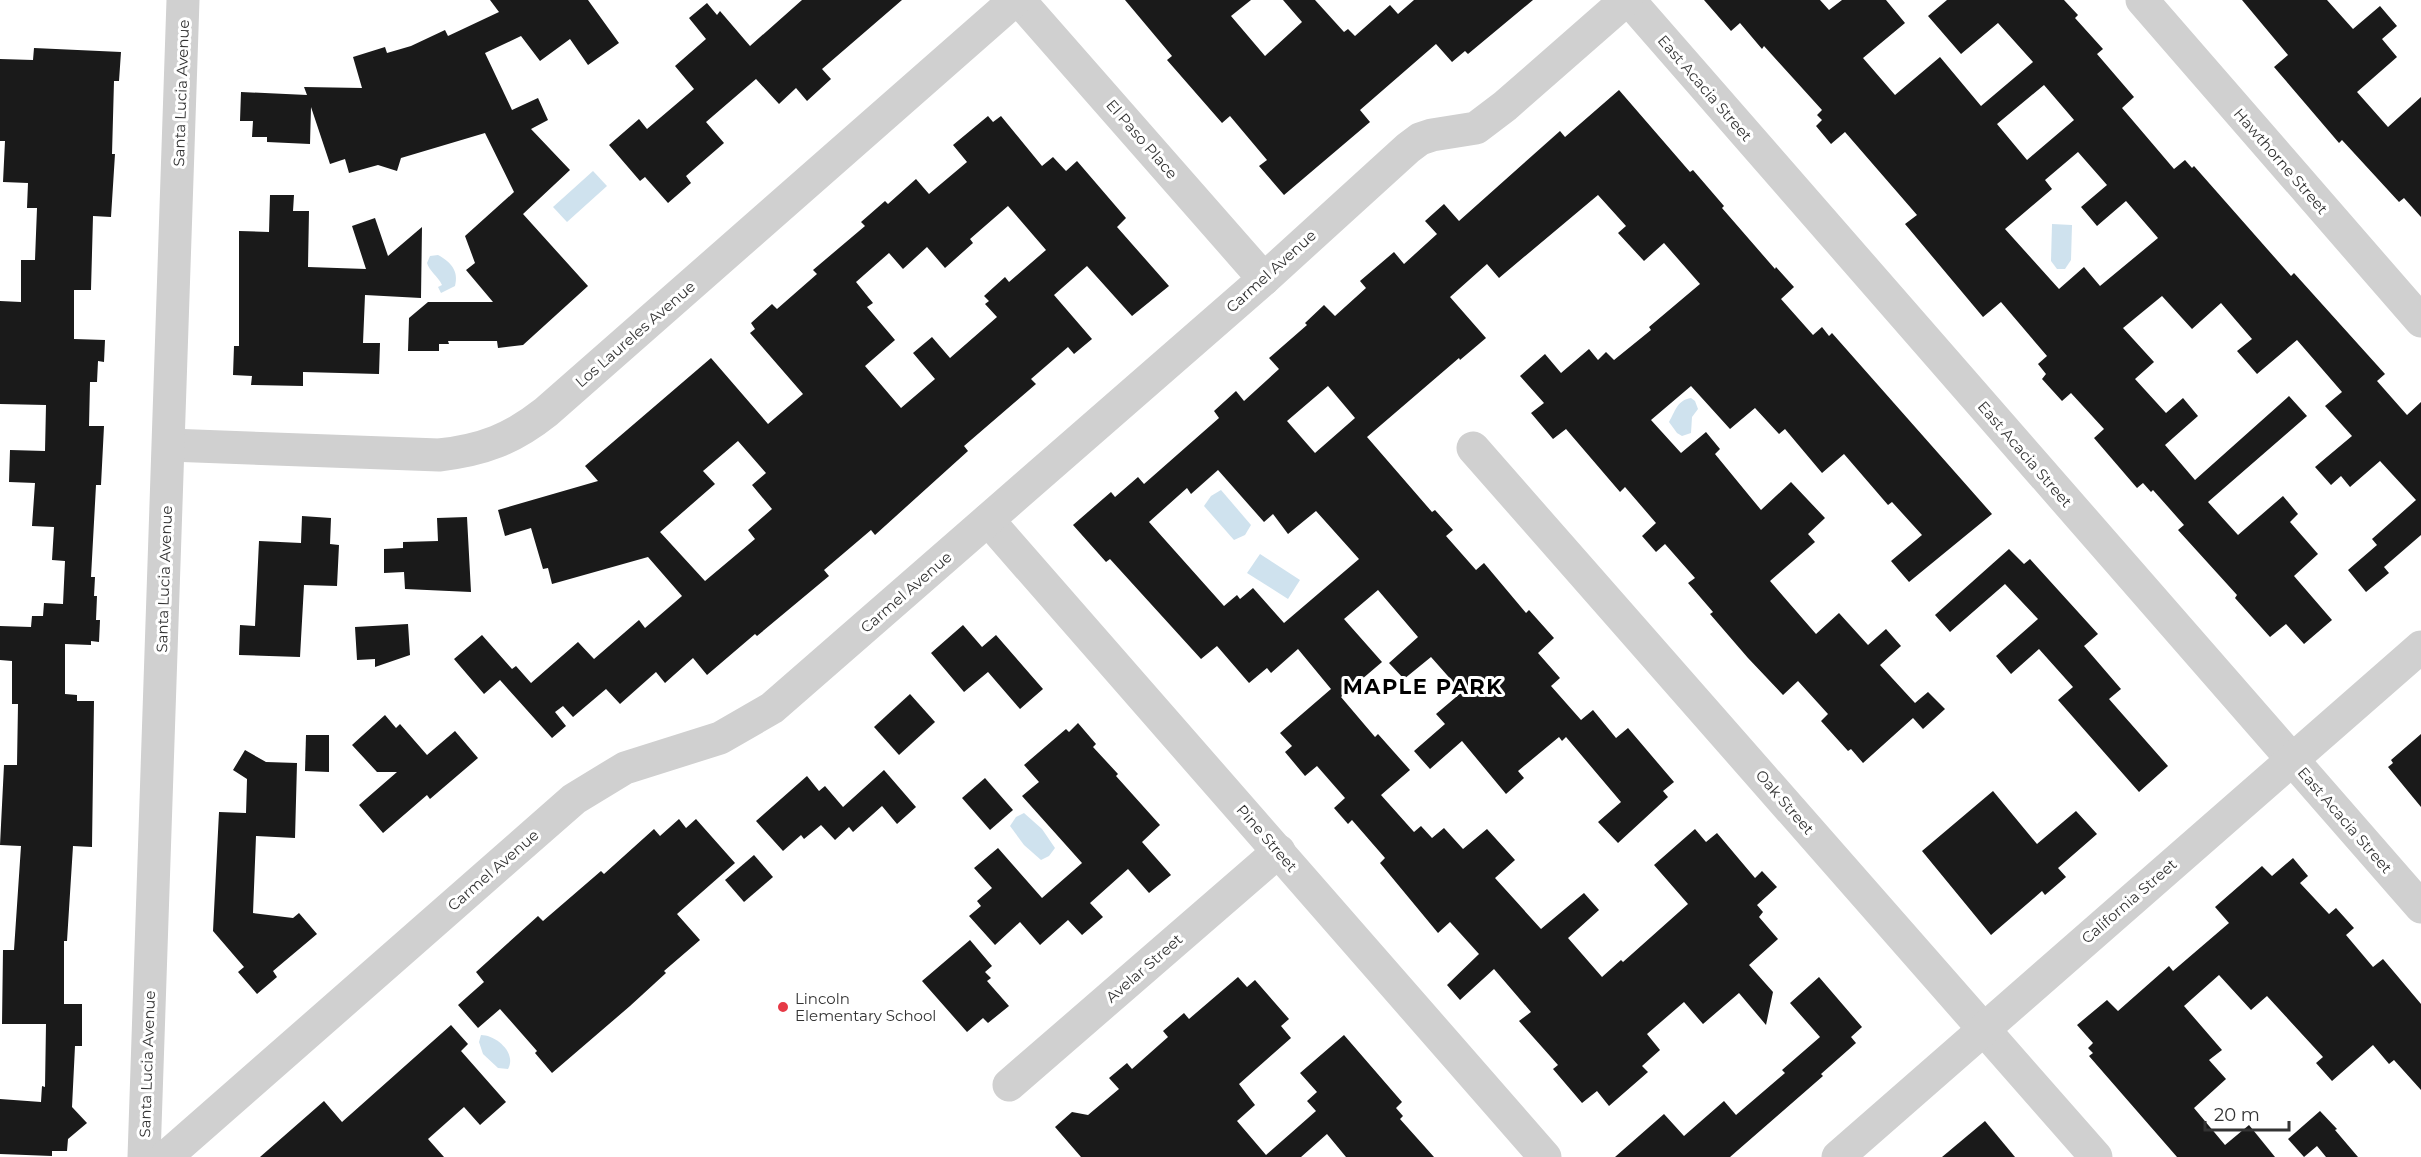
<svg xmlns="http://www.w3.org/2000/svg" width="2421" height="1157" font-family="Montserrat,sans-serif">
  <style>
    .water { fill: #cfe2ee }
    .building { fill: #1a1a1a; fill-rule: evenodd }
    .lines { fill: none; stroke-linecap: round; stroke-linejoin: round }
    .minor { stroke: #d0d0d0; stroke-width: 33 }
    .poi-dot { fill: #e63946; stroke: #fff; stroke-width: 2 }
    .labels { text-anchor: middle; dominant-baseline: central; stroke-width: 6; stroke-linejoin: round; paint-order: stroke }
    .street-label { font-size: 15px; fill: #333; stroke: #fff }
    .poi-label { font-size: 15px; fill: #333; stroke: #fff; text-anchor: start }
    .district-label { font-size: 21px; font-weight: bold; letter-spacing: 1.5px; fill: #000; stroke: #fff }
  </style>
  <rect width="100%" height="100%" fill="#fff"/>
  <g class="water">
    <polygon points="593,171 607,186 567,222 553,207"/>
    <polygon points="2052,224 2072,225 2071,260 2065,269 2057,269 2051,261"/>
    <path d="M438,255C451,262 459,271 455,286L441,293L438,287L442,285C438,276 429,271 427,263L430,256Z"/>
    <path d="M1691,398L1695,401L1698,409L1692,417L1691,433L1682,436L1677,433L1669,422C1675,412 1677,400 1691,398Z"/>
    <polygon points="1221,490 1251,525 1245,535 1234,540 1204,506 1211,496"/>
    <polygon points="1260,554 1300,580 1288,599 1247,573"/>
    <polygon points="1024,813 1042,829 1055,848 1049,856 1041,860 1024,845 1010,826 1016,817"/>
    <path d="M481,1035C496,1035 517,1053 508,1069L498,1068L483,1054L479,1042Z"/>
  </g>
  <g class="building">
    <polygon points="490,0 588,0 619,43 588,65 570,39 540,61 521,36 485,53 512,110 538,98 548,120 531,129 570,170 523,214 588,286 523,345 498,348 497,341 448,341 449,344 439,344 439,351 408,351 409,318 428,302 493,302 466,270 475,263 465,236 514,192 485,133 401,158 397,171 378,165 349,173 345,159 330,164 311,107 310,144 267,142 267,137 252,137 253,121 240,121 241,92 307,95 304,87 362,88 353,57 385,47 387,53 411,46 445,30 448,36 499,12"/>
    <polygon points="802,0 902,0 822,69 831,79 807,101 796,88 779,104 756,79 706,122 724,143 686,176 691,183 668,203 645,177 640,181 609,145 639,119 647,129 694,89 675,66 706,39 689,18 707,3 717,15 720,11 750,46"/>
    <polygon points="1125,0 1251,0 1231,16 1265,56 1302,22 1283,0 1315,0 1344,32 1348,29 1355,36 1390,5 1398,14 1414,0 1533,0 1468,54 1465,51 1452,62 1436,44 1360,110 1370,122 1284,195 1259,166 1267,160 1230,116 1222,123 1167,60 1172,56"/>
    <path d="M1704,0H1820L1829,10L1842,0H1886L1905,23L1863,58L1895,95L1940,57L1981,106L2033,62L1998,23L1961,54L1928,16L1947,0H2064L2078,15L2075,18L2103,49L2097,54L2134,97L2122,108L2174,169L2185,160L2192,168L2194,166L2291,276L2294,273L2385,374L2377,381L2407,415L2421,402V535L2384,567L2389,573L2366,592L2348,570L2377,545L2372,539L2416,500L2380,461L2350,487L2341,476L2331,485L2315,467L2352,436L2325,406L2342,392L2297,340L2257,374L2237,351L2252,339L2221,303L2192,329L2162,296L2123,328L2154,362L2135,379L2166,413L2183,398L2198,416L2165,445L2195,480L2289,396L2307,416L2208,502L2238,535L2283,496L2298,514L2290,522L2318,554L2294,576L2332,620L2304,644L2286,624L2270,637L2235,598L2237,595L2178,530L2184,525L2153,490L2151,492L2143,483L2137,488L2094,438L2104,429L2071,393L2062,401L2042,379L2046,374L2038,364L2047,356L2001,302L1983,317L1905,224L1917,215L1845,132L1831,144L1816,126L1822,120L1817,115L1822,110L1764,46L1762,49L1740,23L1731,31ZM2044,85L2074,120L2027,160L1997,124ZM2078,152L2107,185L2081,207L2097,226L2126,201L2158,238L2100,286L2084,267L2059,289L2005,229L2052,189L2045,180Z"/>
    <polygon points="2242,0 2327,0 2353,29 2380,6 2397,26 2382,39 2397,57 2357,92 2388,127 2421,97 2421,217 2404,198 2399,202 2342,140 2339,143 2274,67 2288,55"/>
    <polygon points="34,48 121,52 119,81 114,81 112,154 115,154 111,217 93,216 91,290 74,290 74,339 105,340 104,362 98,361 97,382 90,382 89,426 104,426 101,485 96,485 91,577 95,577 94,596 97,596 96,620 100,620 99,642 91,641 91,645 65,644 65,694 77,695 77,701 94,701 92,847 73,846 67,941 64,941 64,1004 82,1004 82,1046 75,1046 72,1107 87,1123 68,1139 67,1151 52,1151 52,1156 0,1154 0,1099 41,1102 42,1086 45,1087 46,1024 2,1024 3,950 14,950 21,846 0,845 4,765 17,765 18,704 12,704 12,661 0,660 0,626 31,627 32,616 43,616 44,603 63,604 65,561 52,560 54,527 32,526 35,483 9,482 10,450 45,451 46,405 0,404 0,301 21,302 21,260 35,260 37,208 27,208 28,183 3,182 5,141 0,141 0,59 33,60"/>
    <path d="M1619,90L1690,172L1693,170L1724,206L1722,208L1775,269L1776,267L1794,287L1781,299L1813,335L1822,327L1829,336L1832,333L1992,514L1909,582L1891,561L1922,535L1892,502L1888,505L1844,454L1822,473L1785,429L1779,434L1755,408L1730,429L1691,386L1651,420L1681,453L1706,432L1720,449L1715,454L1761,510L1791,482L1825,518L1808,534L1815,542L1770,581L1816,634L1839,613L1868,645L1886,629L1901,646L1880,665L1915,703L1928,692L1945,709L1923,729L1913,718L1863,763L1851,749L1848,751L1821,721L1828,714L1798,681L1783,695L1748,658L1710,614L1713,612L1688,583L1695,578L1665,544L1656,552L1642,536L1656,523L1625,487L1620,492L1566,429L1553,439L1531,413L1544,403L1520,376L1545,354L1561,373L1589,349L1598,360L1606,352L1614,360L1651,330L1649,327L1700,284L1664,243L1644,261L1618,233L1626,226L1598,195L1499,278L1487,264L1450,297L1486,338L1460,360L1459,358L1367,437L1432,512L1435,510L1453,530L1446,536L1476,570L1484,563L1526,613L1529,610L1554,638L1538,653L1560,678L1551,686L1581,720L1593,710L1616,738L1628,728L1674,782L1663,791L1668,797L1618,843L1598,822L1621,802L1566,737L1562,741L1559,737L1518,771L1524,778L1506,794L1462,741L1430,769L1414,751L1445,724L1436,714L1462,692L1431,657L1404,679L1389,663L1418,637L1378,590L1344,619L1382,662L1341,697L1375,737L1378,734L1410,770L1381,795L1414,832L1421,826L1432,838L1444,828L1463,849L1487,829L1515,860L1495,878L1541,929L1584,893L1599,910L1568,938L1602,977L1621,960L1623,962L1688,904L1654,865L1695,829L1706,842L1717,833L1755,878L1762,871L1777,887L1757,905L1763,912L1759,917L1778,939L1749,965L1773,992L1766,1025L1739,993L1703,1024L1684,1002L1647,1034L1660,1050L1642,1066L1648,1072L1609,1106L1597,1091L1582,1103L1553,1069L1558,1065L1519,1021L1531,1012L1494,969L1460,1000L1447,985L1479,954L1450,922L1438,933L1380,863L1385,858L1352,820L1348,824L1334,808L1345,798L1317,766L1305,776L1285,752L1292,746L1280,733L1331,689L1298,649L1271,673L1267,668L1249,683L1217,646L1201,659L1110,559L1106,562L1073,525L1111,492L1115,497L1138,477L1144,484L1219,418L1214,411L1236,391L1244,401L1279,369L1269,358L1307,325L1305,323L1324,305L1335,316L1366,288L1360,281L1394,252L1404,264L1437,234L1425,221L1444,204L1459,221L1560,131L1565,137ZM1328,386L1355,418L1315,453L1287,421ZM1218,470L1264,522L1273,514L1288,534L1316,511L1359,559L1284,623L1253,588L1240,599L1237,595L1224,606L1149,522L1187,488L1191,494Z"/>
    <path d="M988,116L993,122L1001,116L1042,166L1053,157L1066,171L1077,161L1126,218L1117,227L1169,286L1132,316L1087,266L1054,295L1092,339L1074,354L1068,347L1031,379L1036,384L964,446L968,451L875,535L871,530L824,570L829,576L757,636L755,634L707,675L693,658L665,683L656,672L620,704L606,689L573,717L563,706L555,712L566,726L552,738L500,680L484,694L454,659L482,635L512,669L516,666L531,683L578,642L594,659L639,620L645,628L682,596L648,557L552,584L548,568L543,569L531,528L505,536L498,510L598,481L585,466L711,358L768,424L803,394L750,333L755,329L751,323L772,304L777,309L817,274L813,270L865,226L861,222L885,201L888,204L916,179L929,194L967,162L953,145ZM1008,206L1046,250L1009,282L1005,277L984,296L989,301L985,304L997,317L950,358L932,337L913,353L935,379L901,408L865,366L895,340L867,307L873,303L856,282L889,253L903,269L927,247L945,268L973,243L970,239ZM738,441L766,473L752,485L772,509L748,530L755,539L705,581L660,532L715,484L703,471Z"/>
    <polygon points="270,195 294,195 293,211 309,211 308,267 366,269 352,226 375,218 388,256 422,227 421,298 365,295 363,343 380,343 379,374 303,372 303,386 251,385 252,376 233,375 234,346 239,346 239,231 269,232"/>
    <polygon points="302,516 331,518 330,544 339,545 337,586 304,585 300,657 239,655 240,625 255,626 259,541 301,543"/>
    <polygon points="467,517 471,592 405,589 404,572 384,573 384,549 403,548 403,542 438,541 437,518"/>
    <polygon points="2009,549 2024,564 2030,559 2098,634 2084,646 2121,689 2109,699 2168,766 2139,792 2058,700 2073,687 2039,649 2011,674 1996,656 2038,619 2005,584 1950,632 1935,615"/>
    <polygon points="408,624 410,655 375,667 375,659 357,660 355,627"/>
    <polygon points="963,625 982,647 996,635 1043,689 1020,709 988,672 964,692 931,653"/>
    <polygon points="910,694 935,722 899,755 874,727"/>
    <polygon points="385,715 396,728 400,724 427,755 455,731 478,758 430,799 427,795 383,833 359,805 397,772 377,772 352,745"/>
    <polygon points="1078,723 1096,744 1093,747 1118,774 1116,776 1160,825 1142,842 1171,875 1149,893 1128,869 1090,903 1103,917 1082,935 1068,920 1040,945 1020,922 995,945 969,916 981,906 977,901 992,888 974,868 998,848 1042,898 1082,863 1022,796 1039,782 1024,765 1066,729 1069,732"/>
    <polygon points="2421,734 2421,807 2388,767 2393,763 2391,760"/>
    <polygon points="306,735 329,735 329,772 305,771"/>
    <polygon points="245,750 266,762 297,763 295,838 256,836 253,913 293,918 299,913 317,934 273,971 277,977 257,994 238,972 244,967 213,931 219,812 246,813 247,779 233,770"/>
    <polygon points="884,770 916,807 897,824 882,806 853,832 849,827 835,840 821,825 804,839 801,835 783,851 756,821 807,776 819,791 825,786 843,807"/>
    <polygon points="985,778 1013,810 990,830 962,798"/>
    <polygon points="1993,791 2037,844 2076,811 2097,834 2058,868 2066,877 2045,895 2042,891 1991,935 1922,851"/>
    <polygon points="679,819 686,828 696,819 735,863 677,914 700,940 664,971 666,973 630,1006 552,1073 535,1053 537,1051 500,1009 478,1028 458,1005 484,982 476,972 538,916 543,921 601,871 604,874 654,829 660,836"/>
    <polygon points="754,855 773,877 744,902 725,880"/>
    <polygon points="2293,858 2308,876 2300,883 2329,914 2336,908 2354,928 2346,935 2373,967 2383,959 2421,1004 2421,1090 2394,1060 2389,1064 2373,1045 2332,1081 2316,1063 2323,1057 2267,996 2251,1010 2219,975 2184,1006 2222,1050 2209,1060 2226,1079 2194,1108 2225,1145 2249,1125 2275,1157 2177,1157 2089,1056 2093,1053 2088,1048 2093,1043 2077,1025 2107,1000 2118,1011 2169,966 2173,971 2229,923 2215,907 2262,866 2272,876"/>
    <polygon points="970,940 992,966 985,972 991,978 987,981 1009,1006 988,1023 983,1018 967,1032 922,981"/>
    <polygon points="1238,977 1247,987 1255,980 1289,1019 1281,1026 1291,1038 1239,1084 1255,1105 1237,1121 1266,1155 1316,1111 1307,1101 1317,1092 1300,1073 1344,1035 1402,1102 1396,1108 1403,1116 1400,1119 1434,1157 1346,1157 1327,1134 1301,1157 1081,1157 1055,1127 1072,1112 1088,1115 1119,1089 1109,1078 1127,1063 1132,1069 1168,1037 1163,1031 1184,1013 1189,1019"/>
    <polygon points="1819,977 1862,1027 1851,1037 1856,1043 1821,1074 1823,1076 1730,1157 1615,1157 1664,1114 1684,1136 1724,1101 1736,1115 1785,1073 1782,1070 1820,1037 1790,1003"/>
    <polygon points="451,1025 468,1044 461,1051 506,1102 480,1125 464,1107 428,1139 444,1157 260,1157 324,1101 342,1122"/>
    <polygon points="2320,1111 2337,1129 2335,1130 2358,1157 2326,1157 2317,1146 2304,1157 2288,1139"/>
    <polygon points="1985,1121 2015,1157 1942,1157"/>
  </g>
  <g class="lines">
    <g class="minor">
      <polyline points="1019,0 1264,279"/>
      <polyline points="1629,0 2421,907"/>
      <polyline points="2142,0 2421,321"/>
      <path d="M169,445L439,455C483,450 512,439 546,412L1015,0"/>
      <polyline points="1473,448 2096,1157"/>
      <polyline points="988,520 1545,1157"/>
      <polyline points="1009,1085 1279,851"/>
      <polyline points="144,1157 183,0"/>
      <polyline points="166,1157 574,799 625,768 720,738 772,708 1264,279 1408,148 1420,139 1432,135 1476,128 1505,106 1626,0"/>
      <polyline points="1838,1157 2421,647"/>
    </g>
  </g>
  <circle class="poi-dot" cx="783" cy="1007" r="6"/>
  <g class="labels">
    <g class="street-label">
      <text transform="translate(1705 88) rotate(49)">East Acacia Street</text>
      <text transform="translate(181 93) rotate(-88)">Santa Lucia Avenue</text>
      <text transform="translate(1142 139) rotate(49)">El Paso Place</text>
      <text transform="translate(2281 161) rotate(49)">Hawthorne Street</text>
      <text transform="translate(1271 271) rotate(-42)">Carmel Avenue</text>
      <text transform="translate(635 334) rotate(-41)">Los Laureles Avenue</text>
      <text transform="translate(2025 454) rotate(49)">East Acacia Street</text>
      <text transform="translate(164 579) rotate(-88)">Santa Lucia Avenue</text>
      <text transform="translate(906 592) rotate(-41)">Carmel Avenue</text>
      <text transform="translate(1785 802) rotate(49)">Oak Street</text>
      <text transform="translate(2345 820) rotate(49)">East Acacia Street</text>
      <text transform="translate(1267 838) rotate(49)">Pine Street</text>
      <text transform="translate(493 870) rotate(-41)">Carmel Avenue</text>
      <text transform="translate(2129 901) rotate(-41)">California Street</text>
      <text transform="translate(1144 968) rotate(-41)">Avelar Street</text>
      <text transform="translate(147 1064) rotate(-88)">Santa Lucia Avenue</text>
    </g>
    <g class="poi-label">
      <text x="795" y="998">Lincoln<tspan x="795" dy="17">Elementary School</tspan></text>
    </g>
    <g class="district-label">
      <text x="1423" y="686">MAPLE PARK</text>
    </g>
  </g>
  <path d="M2205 1121v9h84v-9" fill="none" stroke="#333333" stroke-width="3"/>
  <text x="2214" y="1121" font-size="18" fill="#333333" stroke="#ffffff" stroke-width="4.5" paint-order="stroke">20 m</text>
</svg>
